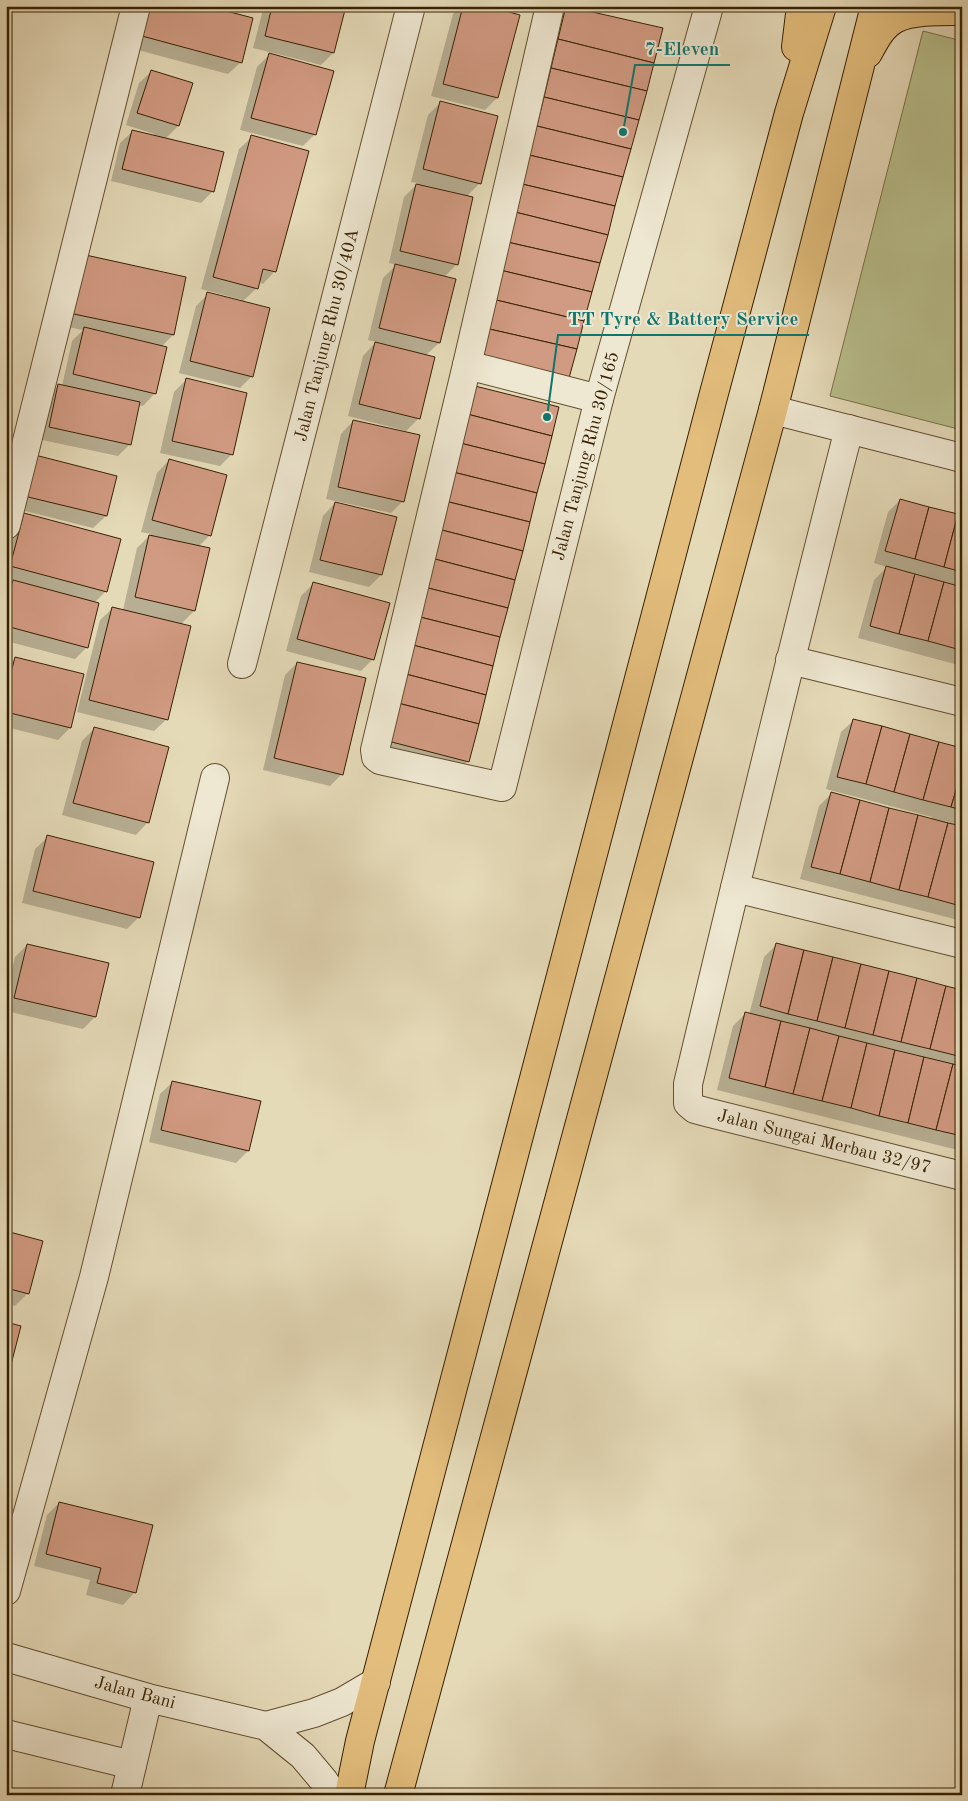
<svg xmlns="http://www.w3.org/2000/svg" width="968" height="1801" font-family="'Old Standard TT',serif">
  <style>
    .green { fill: #b8be8c; stroke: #787048 }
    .shadow { fill: #0003 }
    .building { fill: #d19a82; stroke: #382103 }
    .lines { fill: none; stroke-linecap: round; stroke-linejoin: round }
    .minor-casing { stroke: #634f30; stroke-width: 30 }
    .major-casing { stroke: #382103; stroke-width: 30 }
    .minor { stroke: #eee7d1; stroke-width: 28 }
    .major { stroke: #e2bd7c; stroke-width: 28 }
    .labels { text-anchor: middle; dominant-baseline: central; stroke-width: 4; stroke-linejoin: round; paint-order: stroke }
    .street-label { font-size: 18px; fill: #382103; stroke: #eee7d1 }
    .leader { fill: none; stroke: #0f766e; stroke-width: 2 }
    .callout-dot { fill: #0f766e; stroke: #eee7d1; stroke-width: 2 }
    .callout-label { font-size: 19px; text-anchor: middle; font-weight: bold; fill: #0f766e; stroke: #eee7d1; stroke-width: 4; stroke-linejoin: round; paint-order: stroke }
  </style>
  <rect width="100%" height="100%" fill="#e5dab8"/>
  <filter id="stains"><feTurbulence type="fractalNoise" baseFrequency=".004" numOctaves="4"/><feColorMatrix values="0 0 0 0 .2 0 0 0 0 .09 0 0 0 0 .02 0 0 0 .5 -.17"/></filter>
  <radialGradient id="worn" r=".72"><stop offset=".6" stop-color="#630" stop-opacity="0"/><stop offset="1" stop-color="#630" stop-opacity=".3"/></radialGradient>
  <polygon class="green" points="923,31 962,41 962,430 830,396"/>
  <g class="shadow">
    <polygon points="141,6 241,62 228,74 130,48"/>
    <polygon points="264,6 344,6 333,53 321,65 253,48"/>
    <polygon points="461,6 482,6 497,98 485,110 431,96 453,14"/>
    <polygon points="567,6 661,29 461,375 549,24"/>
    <polygon points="269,55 315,134 303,146 240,130 257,67"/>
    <polygon points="152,71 178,126 165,139 213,191 201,203 111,181 120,143 133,131 154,136 154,134 126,125 139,83"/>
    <polygon points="440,103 480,183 466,197 457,264 444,277 454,280 439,343 425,356 418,419 406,431 348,416 363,356 376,342 368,340 383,278 396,265 389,263 404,197 418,183 411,182 428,115"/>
    <polygon points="252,137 275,271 263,284 258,282 257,288 242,302 252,376 240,388 179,373 196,306 208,294 242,302 242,300 201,289 239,149"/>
    <polygon points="69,268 173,335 161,347 155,393 143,406 138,405 130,444 118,456 37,439 46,398 58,386 62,386 72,341 83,330 58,325"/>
    <polygon points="186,380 232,454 220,466 160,453 174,392"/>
    <polygon points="457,405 468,761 450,779 367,758"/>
    <polygon points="353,421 403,501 391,513 326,499 341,434"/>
    <polygon points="169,460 210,535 198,547 194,611 180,625 167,719 154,731 77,712 100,620 113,608 123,610 137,548 151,534 141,532 157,473"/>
    <polygon points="23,469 115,477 106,516 93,528 13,508"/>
    <polygon points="900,500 962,516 962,666 858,638 874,580 887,567 874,563 888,512"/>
    <polygon points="335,503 395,518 381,575 369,587 309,572 323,516"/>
    <polygon points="24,515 106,591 94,603 87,647 75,659 6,641 6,589 13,582 6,580 6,550 12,527"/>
    <polygon points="313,584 373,659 361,671 286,651 301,596"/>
    <polygon points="16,658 70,728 58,740 6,727 6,667"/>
    <polygon points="297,663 342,774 330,786 263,770 285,675"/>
    <polygon points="854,720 962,749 962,921 800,879 819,806 831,794 931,820 932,817 826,789 841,732"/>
    <polygon points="94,729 148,822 136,835 62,815 82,741"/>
    <polygon points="48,837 139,917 127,929 22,903 35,849"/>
    <polygon points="27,945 95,1017 83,1029 6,1011 6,994 15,957"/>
    <polygon points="776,945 962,991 962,1151 717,1090 733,1026 745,1014 749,1015 764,957"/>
    <polygon points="173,1082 248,1151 236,1163 149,1142 160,1094"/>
    <polygon points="6,1232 28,1293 15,1306 6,1303"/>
    <polygon points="59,1503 135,1592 123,1605 86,1595 90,1580 34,1566 47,1515"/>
  </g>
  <g class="building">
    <polygon points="149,6 207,6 253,18 242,63 142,36"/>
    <polygon points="272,6 346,6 334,53 265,36"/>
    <polygon points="463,6 487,6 520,15 498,98 443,84"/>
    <polygon points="566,6 663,28 654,63 558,39"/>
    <polygon points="558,39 654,63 647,91 551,68"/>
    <polygon points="269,53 334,71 316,135 251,118"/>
    <polygon points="551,68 647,91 639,120 544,97"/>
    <polygon points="151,70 193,83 179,126 137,113"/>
    <polygon points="544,97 639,120 631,149 537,126"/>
    <polygon points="440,101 498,116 481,184 423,169"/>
    <polygon points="537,126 631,149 623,177 529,155"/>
    <polygon points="132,130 224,152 214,192 122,169"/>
    <polygon points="251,135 309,151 276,272 263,269 258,289 213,277"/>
    <polygon points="529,155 623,177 615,206 522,184"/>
    <polygon points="416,184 473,197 458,265 400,251"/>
    <polygon points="522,184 615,206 608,235 515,212"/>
    <polygon points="515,212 608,235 600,263 507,242"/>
    <polygon points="507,242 600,263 592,292 500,270"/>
    <polygon points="81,254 186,277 174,335 69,313"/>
    <polygon points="395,264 456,279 440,343 379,328"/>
    <polygon points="500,270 592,292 584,321 492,299"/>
    <polygon points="207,292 270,308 253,377 190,361"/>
    <polygon points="492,299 584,321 577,349 485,328"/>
    <polygon points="84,327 167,347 156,394 73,374"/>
    <polygon points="485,328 577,349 569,378 478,357"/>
    <polygon points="375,342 435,357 420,419 359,404"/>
    <polygon points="186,378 247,393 233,455 172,441"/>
    <polygon points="58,384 140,402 131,445 49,427"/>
    <polygon points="475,386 559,407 552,436 467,414"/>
    <polygon points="467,414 552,436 545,464 460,443"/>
    <polygon points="353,420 420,435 404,502 338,487"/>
    <polygon points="460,443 545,464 537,493 453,472"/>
    <polygon points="35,455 117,476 107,516 24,496"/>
    <polygon points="169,459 227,475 211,536 152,520"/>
    <polygon points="453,472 537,493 530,522 445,501"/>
    <polygon points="900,499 929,507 915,559 885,551"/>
    <polygon points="445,501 530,522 523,551 438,529"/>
    <polygon points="335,502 397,517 382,575 320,560"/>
    <polygon points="929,507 958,514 944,567 915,559"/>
    <polygon points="24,513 121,539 107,592 10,566"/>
    <polygon points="958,514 962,515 962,572 944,567"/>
    <polygon points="438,529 523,551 515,580 431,558"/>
    <polygon points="149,535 210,548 195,611 135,597"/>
    <polygon points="431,558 515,580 508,608 424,587"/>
    <polygon points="886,566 915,574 899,634 870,626"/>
    <polygon points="915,574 944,582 928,641 899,634"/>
    <polygon points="13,580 99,603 88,648 6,626 6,606"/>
    <polygon points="313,582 390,603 374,660 297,639"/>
    <polygon points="944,582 962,587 962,631 957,649 928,641"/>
    <polygon points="424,587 508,608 500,637 416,616"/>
    <polygon points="112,607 191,626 168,720 89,700"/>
    <polygon points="416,616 500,637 493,666 409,644"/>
    <polygon points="962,631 962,651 957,649"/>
    <polygon points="409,644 493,666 486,695 402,673"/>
    <polygon points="15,657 84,674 71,728 6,712 6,693"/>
    <polygon points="297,662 366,678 343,775 274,758"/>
    <polygon points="402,673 486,695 479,724 394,702"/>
    <polygon points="394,702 479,724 469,762 384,740"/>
    <polygon points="853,719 882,726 866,784 837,777"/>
    <polygon points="882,726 910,734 894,792 866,784"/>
    <polygon points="94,727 169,747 149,823 73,803"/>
    <polygon points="910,734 939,742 923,800 894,792"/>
    <polygon points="939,742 962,748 962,770 951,807 923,800"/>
    <polygon points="962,770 962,810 951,807"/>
    <polygon points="831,792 860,800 840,874 811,867"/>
    <polygon points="860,800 889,808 870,882 840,874"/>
    <polygon points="889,808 918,815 899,890 870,882"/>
    <polygon points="918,815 948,823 928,897 899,890"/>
    <polygon points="948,823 962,826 962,887 957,905 928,897"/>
    <polygon points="47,835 154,862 140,918 33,891"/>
    <polygon points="962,887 962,906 957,905"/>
    <polygon points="776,943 804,950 788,1014 760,1006"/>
    <polygon points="27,944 109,963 96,1017 14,998"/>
    <polygon points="804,950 833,957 817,1021 788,1014"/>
    <polygon points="833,957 861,964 845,1028 817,1021"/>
    <polygon points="861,964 889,971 873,1035 845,1028"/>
    <polygon points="889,971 917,978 901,1042 873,1035"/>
    <polygon points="917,978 946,986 930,1049 901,1042"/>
    <polygon points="946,986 962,990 962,1042 958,1056 930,1049"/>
    <polygon points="745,1012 781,1021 765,1087 729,1078"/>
    <polygon points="781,1021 810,1028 793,1094 765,1087"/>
    <polygon points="810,1028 839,1036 822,1101 793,1094"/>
    <polygon points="839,1036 867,1043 851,1108 822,1101"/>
    <polygon points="867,1043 895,1050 879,1116 851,1108"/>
    <polygon points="895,1050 924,1057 908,1123 879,1116"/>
    <polygon points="924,1057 953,1064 936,1130 908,1123"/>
    <polygon points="953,1064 962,1066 962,1136 936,1130"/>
    <polygon points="172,1081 261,1101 249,1151 161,1130"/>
    <polygon points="6,1231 43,1241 29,1294 6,1288"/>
    <polygon points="6,1322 21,1326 6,1384"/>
    <polygon points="59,1502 153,1525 136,1593 97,1583 101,1568 46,1554"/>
  </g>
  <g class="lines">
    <g class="minor-casing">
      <g id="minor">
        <polyline points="550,6 467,365 375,750 376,757 380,760 502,787 599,399 708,10 708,6"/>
        <polyline points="467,365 599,399"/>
        <polyline points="773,410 962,458"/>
        <path d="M849,429C793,647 740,865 688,1084V1103L695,1109L706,1112L962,1176"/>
        <polyline points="6,525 136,6"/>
        <polyline points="790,660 962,702"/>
        <polyline points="242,664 411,6"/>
        <polyline points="735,888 962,944"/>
        <polyline points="6,1591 94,1277 215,778"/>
        <polyline points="6,1657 148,1698 266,1726 303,1756 324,1781 333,1795"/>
        <polyline points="266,1726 314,1713 342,1702 376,1682"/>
        <polyline points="6,1734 132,1765"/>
        <polyline points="125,1795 148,1698"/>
      </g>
    </g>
    <g class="major-casing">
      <g id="major">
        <polyline points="796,47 801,6"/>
        <path d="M868,53C875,40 882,26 895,19C912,10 943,11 962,11"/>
        <polyline points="349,1795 360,1741 713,397 789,113 822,6"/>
        <polyline points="398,1795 773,410 875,6"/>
      </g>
    </g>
    <use href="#minor" class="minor"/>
    <use href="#major" class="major"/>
  </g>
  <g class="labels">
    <g class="street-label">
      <text transform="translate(327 335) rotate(-76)">Jalan Tanjung Rhu 30/40A</text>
      <text transform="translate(586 456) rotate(-75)">Jalan Tanjung Rhu 30/165</text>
      <text transform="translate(824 1142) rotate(14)">Jalan Sungai Merbau 32/97</text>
      <text transform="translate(135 1693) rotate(15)">Jalan Bani</text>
    </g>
  </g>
  <path class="leader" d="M623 132L635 65H730M547 417L558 335H809"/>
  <g class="callout-dot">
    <circle cx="623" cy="132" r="5"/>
    <circle cx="547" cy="417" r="5"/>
  </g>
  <g class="callout-label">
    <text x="682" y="55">7-Eleven</text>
    <text x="683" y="325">TT Tyre &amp; Battery Service</text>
  </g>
  <rect width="968" height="1801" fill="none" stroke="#e5dab8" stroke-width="25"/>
  <rect x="8" y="8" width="953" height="1786" fill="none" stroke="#382103" stroke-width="2.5"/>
  <rect x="12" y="12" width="943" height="1776" fill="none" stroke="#382103"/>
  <rect width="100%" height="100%" filter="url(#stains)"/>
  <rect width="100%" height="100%" fill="url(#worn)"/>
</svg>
